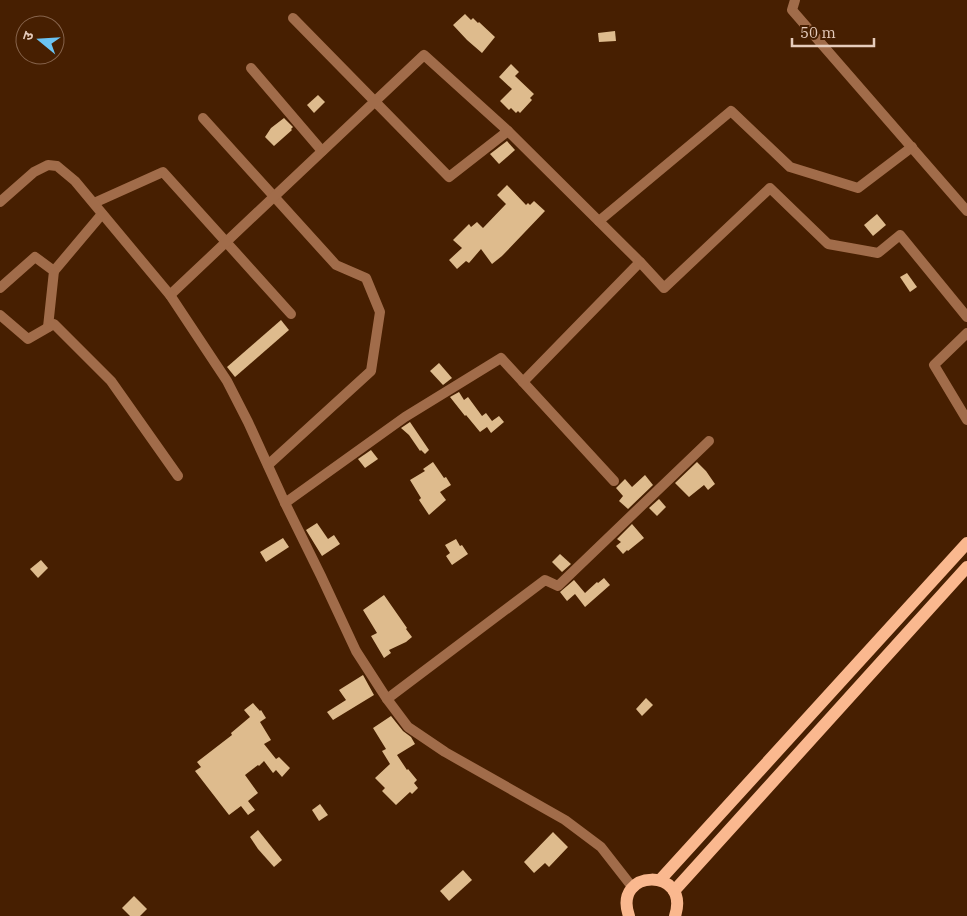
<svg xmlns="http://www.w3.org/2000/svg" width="967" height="916" font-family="'IBM Plex Serif','Noto Sans Devanagari',serif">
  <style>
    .building { fill: #debb8d }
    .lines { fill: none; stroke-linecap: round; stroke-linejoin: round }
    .minor { stroke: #a16c4a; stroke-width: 10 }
    .tertiary { stroke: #a16c4a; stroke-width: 10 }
    .primary { stroke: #fab88f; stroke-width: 12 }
  </style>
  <rect width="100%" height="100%" fill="#471f01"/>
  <g class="building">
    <polygon points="465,14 471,20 473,18 478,23 479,22 495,37 482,53 467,40 453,25"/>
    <polygon points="615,31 616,41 599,42 598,33"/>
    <polygon points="511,64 519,72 515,76 534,94 530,98 532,100 520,113 518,111 516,113 511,108 509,110 500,101 512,89 499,77"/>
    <polygon points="318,95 325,102 314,113 307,105"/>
    <polygon points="284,118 293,127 291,129 292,130 274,146 265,137 271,128"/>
    <polygon points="507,141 515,150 499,164 490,154"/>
    <polygon points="507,185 526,205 528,203 530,205 534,201 545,211 502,256 492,264 481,249 469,263 466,261 457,269 449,260 462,248 453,240 469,224 471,227 477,222 483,228 506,204 497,195"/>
    <polygon points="877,214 886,225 873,236 864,225"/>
    <polygon points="907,273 917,287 910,292 900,277"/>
    <polygon points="281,320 289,330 235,377 227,367"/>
    <polygon points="439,363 452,378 443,385 430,371"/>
    <polygon points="459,392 464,400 468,397 482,416 486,413 492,421 499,416 504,422 491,433 487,427 480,432 466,415 465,416 450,397"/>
    <polygon points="410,422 429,450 425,454 421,450 420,451 409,435 401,428"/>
    <polygon points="371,450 378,459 365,468 358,459"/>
    <polygon points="433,462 444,478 446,477 451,485 440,492 446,500 429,515 419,500 421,498 410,480 425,471 423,469"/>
    <polygon points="697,462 706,471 715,484 708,490 704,485 689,497 675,483"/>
    <polygon points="645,475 653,485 628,509 619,501 623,496 616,488 625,479 632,487"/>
    <polygon points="659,499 666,507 657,516 649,508"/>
    <polygon points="317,523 328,539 334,535 340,544 322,556 306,530"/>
    <polygon points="632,524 644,538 628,551 627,550 623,554 616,546 621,542 617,539"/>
    <polygon points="283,538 289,547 266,562 260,552"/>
    <polygon points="456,539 460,546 462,545 468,554 452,565 446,556 450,553 445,545"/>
    <polygon points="560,554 571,564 562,572 552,562"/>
    <polygon points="41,560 48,568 38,578 30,569"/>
    <polygon points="604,578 610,585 585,607 575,594 567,601 560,592 574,580 585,593 597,582 598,583"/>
    <polygon points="384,595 407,628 406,629 412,637 406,642 389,650 391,653 384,658 371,636 377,633 363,610"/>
    <polygon points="363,675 374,695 333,720 327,712 346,700 339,690"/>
    <polygon points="646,698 653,705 642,716 636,709"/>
    <polygon points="253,703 260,711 261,710 266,718 260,722 271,740 264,744 276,759 279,757 290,768 282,777 276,770 273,773 264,761 259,766 258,765 245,775 258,793 248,801 255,810 248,815 241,806 229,815 195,771 201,767 197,762 232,735 231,733 250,717 244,710"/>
    <polygon points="391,716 403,731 411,737 415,744 397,755 407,770 408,769 417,780 414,783 418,788 412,794 410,792 396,805 382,791 385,788 375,778 390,764 382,751 386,749 373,728"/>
    <polygon points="320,804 328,815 319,821 312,810"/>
    <polygon points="258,830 282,860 274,867 258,849 250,837"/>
    <polygon points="553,832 568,847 549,867 545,863 534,873 524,862"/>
    <polygon points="463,870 472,880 449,901 440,891"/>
    <polygon points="134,896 147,909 140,916 130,916 122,908"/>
  </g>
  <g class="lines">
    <g class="minor">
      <polyline points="795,0 792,10 967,211"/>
      <polyline points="251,68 322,151"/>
      <polyline points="203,118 336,265 366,278 380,312 371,371 268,465"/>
      <polyline points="508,131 640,262 523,382"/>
      <polyline points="94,203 163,172 291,314"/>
      <polyline points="599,221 731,111 790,167 858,188 912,147"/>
      <polyline points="640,262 664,288 770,188 828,244 878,253 900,235 967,317"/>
      <polyline points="54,271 102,214"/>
      <polyline points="0,288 35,257 54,271 48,327"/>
      <polyline points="170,295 424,55 508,131 449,177 293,18"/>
      <polyline points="0,315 28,339 54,324 111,381 178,476"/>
      <polyline points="967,333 934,365 967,420"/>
      <polyline points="285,503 405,417 501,358 614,481"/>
      <polyline points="387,699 545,580 558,586 709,441"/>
    </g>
    <polyline class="tertiary" points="0,202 34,172 48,165 57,166 75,181 170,295 227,381 248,422 285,503 321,576 356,651 387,699 408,727 445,752 565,820 601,847 633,888"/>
    <g class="primary">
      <polyline points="660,880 967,543"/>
      <polyline points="674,891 967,567"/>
      <path d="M629,916C612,868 691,867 675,916"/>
    </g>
  </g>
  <g transform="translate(40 40) rotate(288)"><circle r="24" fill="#471f01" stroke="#87644c"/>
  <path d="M0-4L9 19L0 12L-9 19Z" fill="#6bc3f2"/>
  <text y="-8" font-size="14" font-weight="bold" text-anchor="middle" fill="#e6ccbc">उ</text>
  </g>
  <path d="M792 38v8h82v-8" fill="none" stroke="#e6ccbc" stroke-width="2.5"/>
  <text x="800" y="38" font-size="15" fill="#e6ccbc" stroke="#471f01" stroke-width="4" paint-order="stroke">50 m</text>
</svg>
